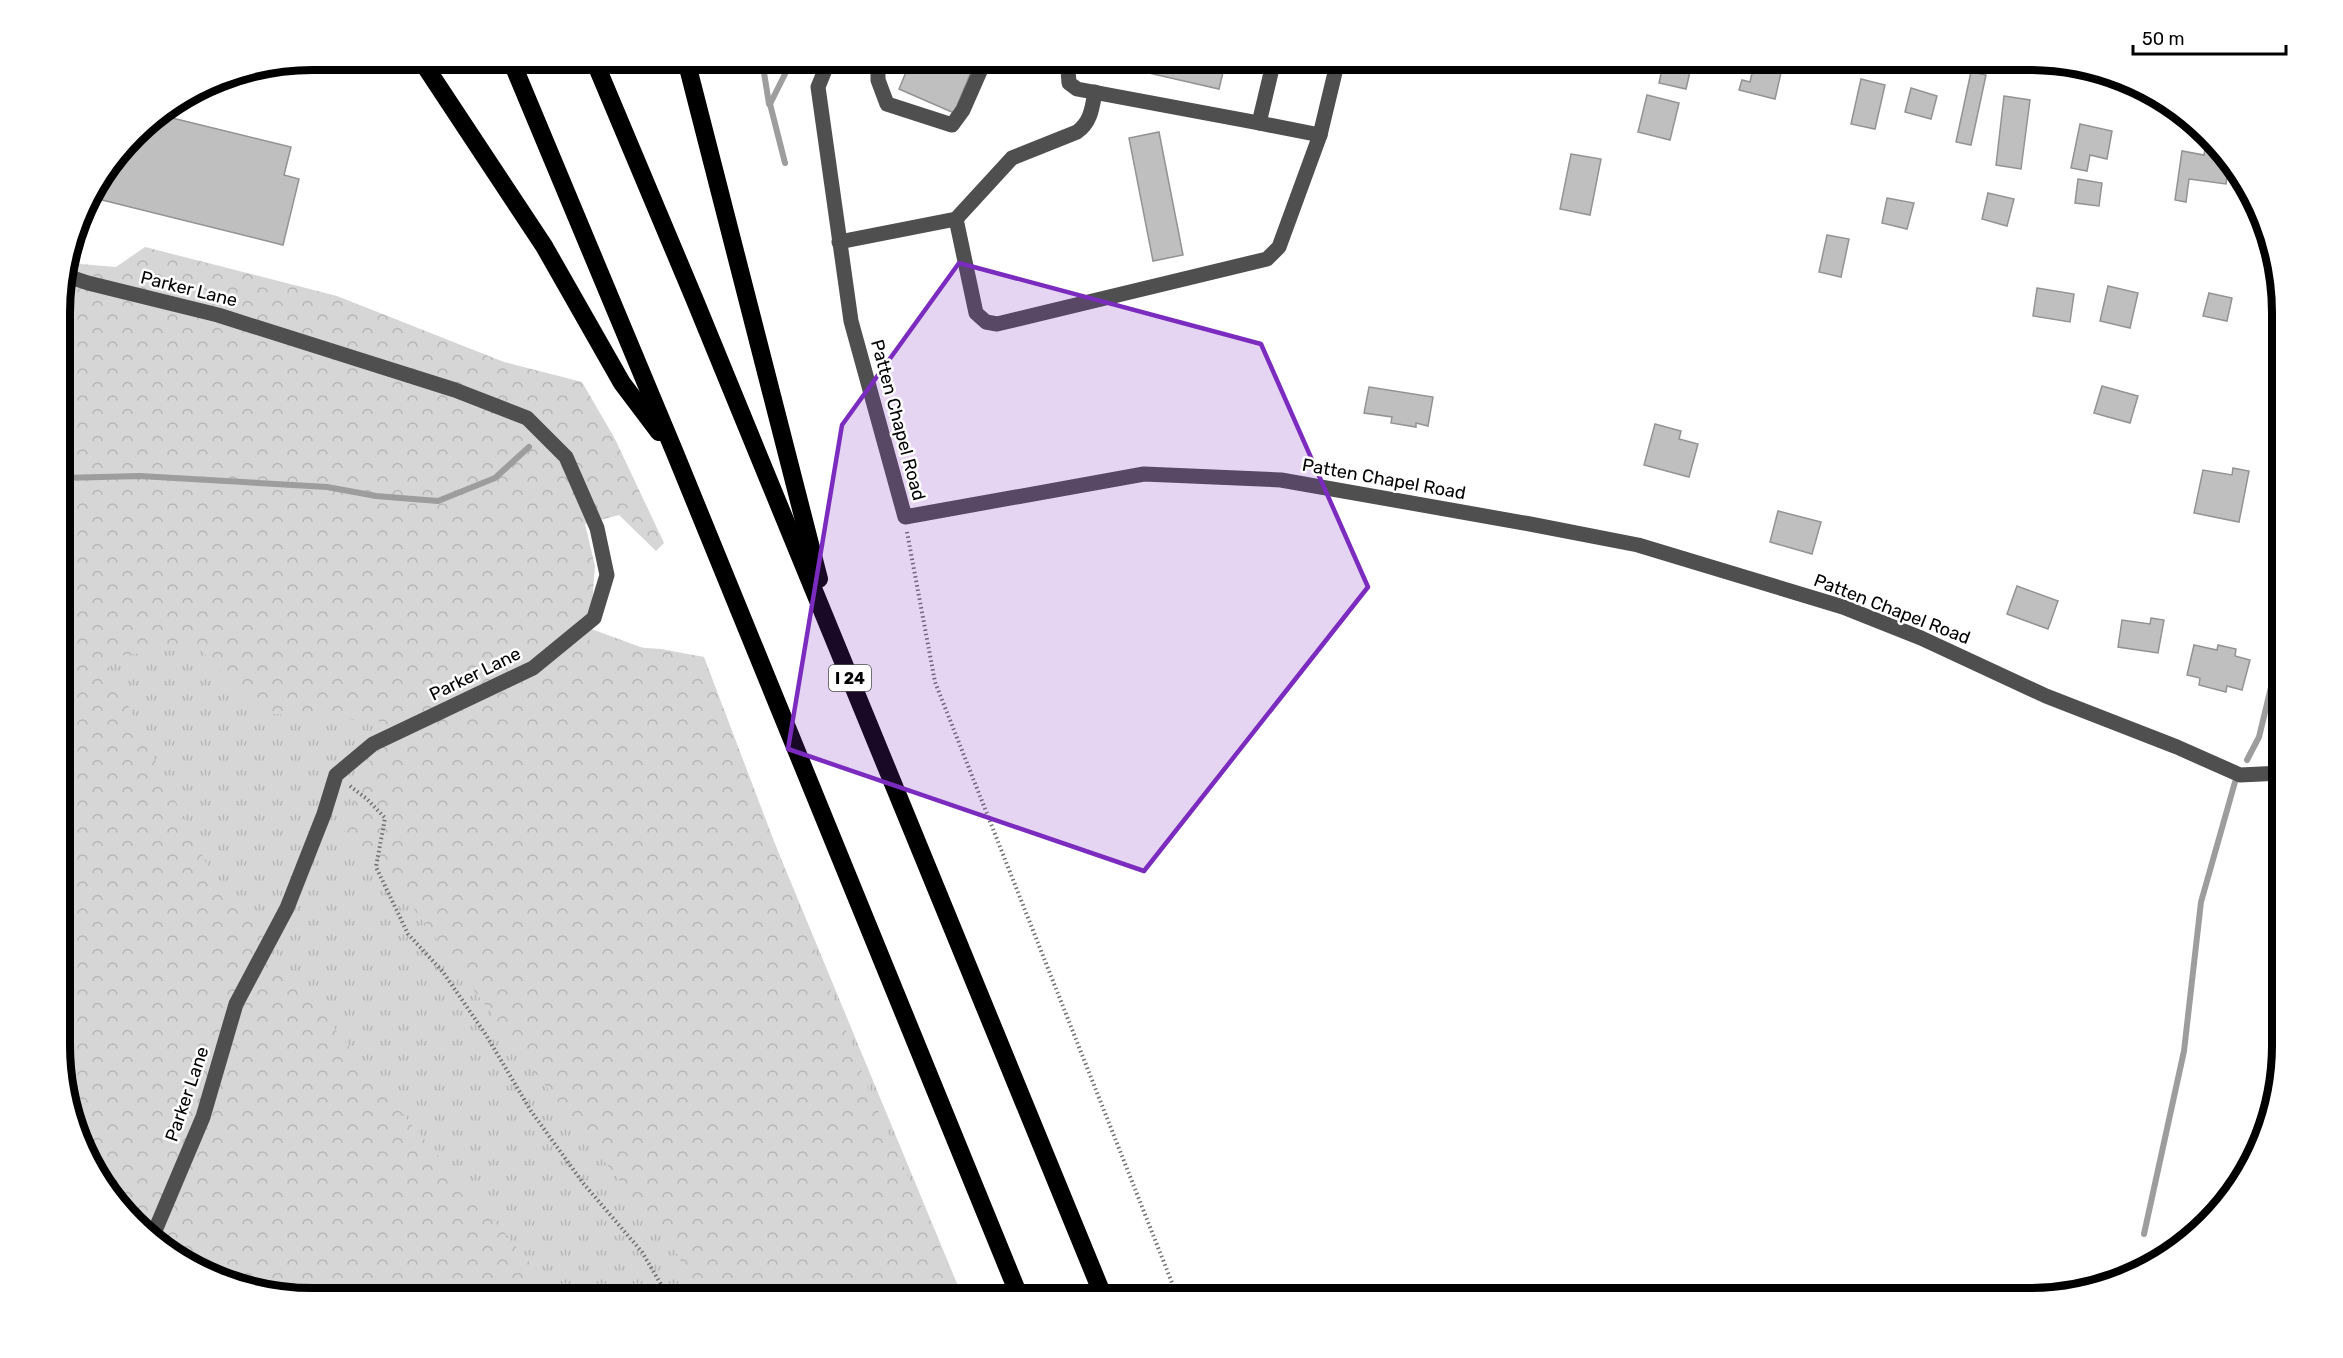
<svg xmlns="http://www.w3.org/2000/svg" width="2343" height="1358" font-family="Rubik,sans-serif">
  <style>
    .grass { fill: url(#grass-tufts) }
    .forest { fill: url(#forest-crowns) }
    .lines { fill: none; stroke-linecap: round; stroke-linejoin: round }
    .stream { stroke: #9d9d9d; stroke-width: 6 }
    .building { fill: #bfbfbf; stroke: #939393; stroke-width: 1.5 }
    .path { stroke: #717171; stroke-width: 4; stroke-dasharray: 1.5 3; stroke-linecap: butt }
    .minor { stroke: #4f4f4f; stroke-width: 15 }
    .highway { stroke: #000; stroke-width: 18 }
    .marked { fill: #7b2cbf; fill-opacity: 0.2; stroke: #7b2cbf; stroke-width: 4.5; stroke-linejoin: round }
    .labels { text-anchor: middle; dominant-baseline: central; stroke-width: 5; stroke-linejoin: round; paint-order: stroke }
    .shield { fill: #fff; stroke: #4c4c4c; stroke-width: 1.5 }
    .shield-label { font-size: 16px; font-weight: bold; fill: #000 }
    .street-label { font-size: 18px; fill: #000; stroke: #fff }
    .rim { fill: none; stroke: #000; stroke-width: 8 }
  </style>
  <defs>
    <pattern id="grass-tufts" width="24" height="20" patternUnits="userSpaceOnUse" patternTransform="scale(1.5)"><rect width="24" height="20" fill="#d6d6d6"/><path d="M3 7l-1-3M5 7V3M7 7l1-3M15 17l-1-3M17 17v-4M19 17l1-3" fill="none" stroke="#b6b6b6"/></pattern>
    <pattern id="forest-crowns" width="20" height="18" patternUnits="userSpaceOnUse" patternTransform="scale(1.5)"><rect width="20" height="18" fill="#d6d6d6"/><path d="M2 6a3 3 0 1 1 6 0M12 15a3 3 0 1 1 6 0" fill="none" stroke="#b6b6b6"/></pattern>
  </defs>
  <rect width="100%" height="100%" fill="#fff"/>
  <polygon class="grass" points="62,386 564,619 695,667 775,844 963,1298 314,1298 248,1289 187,1264 103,1185 62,1077"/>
  <polygon class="forest" points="145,247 337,296 504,362 582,382 615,439 664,543 656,551 619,515 585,524 595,566 589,644 661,649 704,657 867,1086 963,1298 700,1298 676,1252 536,1074 411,905 343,837 383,722 261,713 199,648 104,657 208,867 394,1104 560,1298 314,1298 248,1289 187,1264 103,1185 62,1077 62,281 68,263 116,267"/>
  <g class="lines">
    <g class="stream">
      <polyline points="762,60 769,104"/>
      <polyline points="785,163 770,104 792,60"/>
      <polyline points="62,478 140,476 327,487 376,496 438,501 495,478 529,447"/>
      <polyline points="2247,760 2259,737 2282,642"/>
      <polyline points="2144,1234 2184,1051 2201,902 2235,782"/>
    </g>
  </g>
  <g class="building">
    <polygon points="911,60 976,60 954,113 899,89"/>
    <polygon points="1119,60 1226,60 1219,89 1118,66"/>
    <polygon points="1596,60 1646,60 1644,70"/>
    <polygon points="1664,60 1721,60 1719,69 1692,63 1686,89 1659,83"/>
    <polygon points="1755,60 1784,60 1775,99 1739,90 1742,80 1750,82"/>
    <polygon points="1971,72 1986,75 1971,145 1956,142"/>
    <polygon points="1861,79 1885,85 1875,129 1851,124"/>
    <polygon points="1911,88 1937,96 1931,119 1905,112"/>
    <polygon points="1647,95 1679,103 1670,140 1638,132"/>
    <polygon points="2004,96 2030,100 2021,169 1996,165"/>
    <polygon points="160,115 291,147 284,175 299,179 283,245 90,197 146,123"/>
    <polygon points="2080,124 2112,131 2107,159 2090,155 2087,171 2071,168"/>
    <polygon points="1159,132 1183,255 1153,261 1129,138"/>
    <polygon points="2206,142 2229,163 2226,184 2189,179 2186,202 2175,200 2182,151 2204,155"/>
    <polygon points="1571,154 1601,159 1590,215 1560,209"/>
    <polygon points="2078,179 2102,183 2099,206 2075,203"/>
    <polygon points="1988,193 2014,199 2007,226 1982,219"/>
    <polygon points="1887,198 1914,203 1907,229 1882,223"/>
    <polygon points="1827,235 1849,239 1841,277 1819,272"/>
    <polygon points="2108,286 2138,293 2130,328 2100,321"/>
    <polygon points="2037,288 2074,294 2070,322 2033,316"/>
    <polygon points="2209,293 2232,298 2227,321 2203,316"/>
    <polygon points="2102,386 2138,396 2130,423 2094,413"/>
    <polygon points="1369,387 1433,397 1428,426 1416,423 1416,427 1391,423 1392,417 1364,413"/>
    <polygon points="1655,424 1681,431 1679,439 1698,444 1689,477 1644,465"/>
    <polygon points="2233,468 2249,471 2239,522 2194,513 2203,470 2232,475"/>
    <polygon points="1778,511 1821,522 1812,554 1770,542"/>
    <polygon points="2017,586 2058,601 2048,629 2007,614"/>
    <polygon points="2151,618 2164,620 2158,653 2118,647 2122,620 2150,624"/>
    <polygon points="2194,645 2217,650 2218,645 2236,649 2235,656 2250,660 2242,690 2227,686 2226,692 2199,685 2200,678 2187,675"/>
  </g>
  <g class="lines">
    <g class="path">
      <polyline points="907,532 935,682 1178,1298"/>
      <polyline points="350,786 367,799 385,818 376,867 408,934 443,972 486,1035 531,1111 583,1183 642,1252 669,1298"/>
    </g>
    <g class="minor">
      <polyline points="829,60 818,87 851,321 905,517 1144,474 1281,480 1530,524 1638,545 1843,607 1921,638 2046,696 2177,747 2240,775 2282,773"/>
      <polyline points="878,60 878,80 887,104 952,125 963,110 985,60"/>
      <polyline points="1070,60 1068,70 1069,83 1077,89 1259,123"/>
      <polyline points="1274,60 1259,123 1320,135 1338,60"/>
      <polyline points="956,219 976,313 986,322 997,324 1267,259 1279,247 1320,135"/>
      <path d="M839,242L956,219L1012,158L1077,132C1091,122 1092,108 1095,92"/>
      <polyline points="64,275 88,283 218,315 455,390 527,418 566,457 597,528 607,575 594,618 533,668 373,744 336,775 324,814 287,908 236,1004 203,1117 154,1233"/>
    </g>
    <g class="highway">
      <polyline points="421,60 544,246 622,383 659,432"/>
      <polyline points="511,60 675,453 1020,1298"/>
      <polyline points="594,60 694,298 1104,1298"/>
      <polyline points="686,60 819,579"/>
    </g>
  </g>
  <path class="marked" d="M959,263L1261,344L1368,587L1144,871L788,749L842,425Z"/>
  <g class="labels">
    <rect class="shield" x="829" y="665" width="42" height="26" rx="4.5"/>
    <g class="shield-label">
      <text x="850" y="678">I 24</text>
    </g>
    <g class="street-label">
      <text transform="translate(189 289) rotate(14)">Parker Lane</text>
      <text transform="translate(898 420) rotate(75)">Patten Chapel Road</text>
      <text transform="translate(1384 479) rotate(10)">Patten Chapel Road</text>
      <text transform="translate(1892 609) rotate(21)">Patten Chapel Road</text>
      <text transform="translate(475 674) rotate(-26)">Parker Lane</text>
      <text transform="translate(187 1094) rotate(-71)">Parker Lane</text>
    </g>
  </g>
  <path d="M0 0H2343V1358H0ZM313 70H2029A243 243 0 0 1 2272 313V1045A243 243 0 0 1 2029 1288H313A243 243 0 0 1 70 1045V313A243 243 0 0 1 313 70Z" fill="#fff" fill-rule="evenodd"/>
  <path class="rim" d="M313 70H2029A243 243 0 0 1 2272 313V1045A243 243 0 0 1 2029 1288H313A243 243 0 0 1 70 1045V313A243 243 0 0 1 313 70Z"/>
  <path d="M2133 45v9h153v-9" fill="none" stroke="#000000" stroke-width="3"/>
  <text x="2142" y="45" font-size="18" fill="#000000" stroke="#ffffff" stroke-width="4.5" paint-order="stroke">50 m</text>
</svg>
